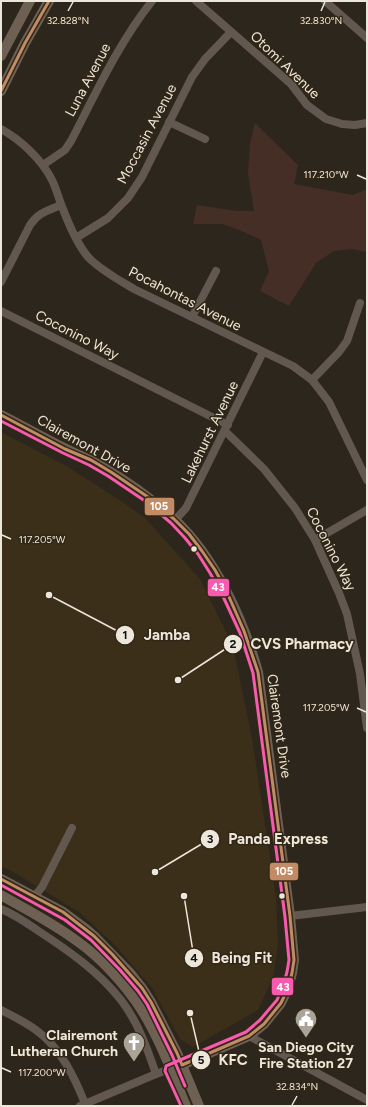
<svg xmlns="http://www.w3.org/2000/svg" width="368" height="1107" font-family="Figtree,sans-serif">
  <style>
    .built { fill: #3c2f19 }
    .green { fill: #452e26 }
    .lines { fill: none; stroke-linecap: round; stroke-linejoin: round }
    .minor { stroke: #625850; stroke-width: 8 }
    .major { stroke: #6e6154; stroke-width: 10 }
    .bus-1-casing { stroke: #322716; stroke-width: 6 }
    .bus-2-casing { stroke: #322716; stroke-width: 6 }
    .bus-1 { stroke: #c18c65; stroke-width: 3 }
    .bus-2 { stroke: #f75aaf; stroke-width: 3 }
    .ticks { fill: none; stroke: #ede6db; stroke-width: 1.5 }
    .bus-dot { fill: #ede6db; stroke: #322716; stroke-width: 1.5 }
    .labels { text-anchor: middle; dominant-baseline: central; stroke-width: 3; stroke-linejoin: round; paint-order: stroke }
    .street-label { font-size: 14px; fill: #ede6db; stroke: #322716 }
    .poi-label { font-size: 14px; font-weight: bold; fill: #ede6db; stroke: #322716; text-anchor: end }
    .ticks-label { font-size: 10px; text-anchor: middle; fill: #ede6db; stroke: #322716; stroke-width: 3; stroke-linejoin: round; paint-order: stroke }
    .leader { fill: none; stroke: #ede6db; stroke-width: 1.5 }
    .callout-dot { fill: #ede6db; stroke: #322716; stroke-width: 1.5 }
    .mark-label { font-size: 12px; text-anchor: middle; font-weight: bold; fill: #111 }
    .callout-label { font-size: 15px; text-anchor: middle; font-weight: bold; fill: #ede6db; stroke: #322716; stroke-width: 3; stroke-linejoin: round; paint-order: stroke }
    .line-badge { stroke: #322716; stroke-width: 1.5 }
    .badge-label { font-size: 11px; text-anchor: middle; font-weight: bold; fill: #fff }
  </style>
  <rect width="100%" height="100%" fill="#2c261c"/>
  <polygon class="built" points="1,432 70,468 124,503 146,519 200,579 233,646 252,738 276,897 278,944 273,978 258,1010 193,1047 180,1039 152,988 114,944 79,912 15,873 1,866"/>
  <polygon class="green" points="255,123 298,165 294,184 353,195 367,189 367,252 352,249 334,251 316,263 289,306 260,291 269,271 261,240 244,232 222,224 193,224 197,205 237,211 254,211 248,174 250,143"/>
  <g class="lines">
    <g class="minor">
      <polyline points="196,1 291,84 307,105 326,119 342,124 355,125 367,123"/>
      <polyline points="325,1 367,38"/>
      <polyline points="169,122 205,139"/>
      <path d="M1,129C21,140 42,160 52,180C56,188 58,196 61,204C67,220 77,245 89,258C102,271 119,280 134,289L293,366L312,380L329,402L367,480"/>
      <path d="M43,165L65,150L71,141C96,93 118,44 152,1"/>
      <polyline points="76,238 108,218 128,198 142,177 192,77 205,59 231,32"/>
      <path d="M1,282L30,225C39,212 47,211 61,205"/>
      <polyline points="1,311 228,425"/>
      <polyline points="192,317 216,271"/>
      <polyline points="312,380 339,352 347,341 360,303"/>
      <polyline points="225,431 264,469 295,508 315,540 339,593 347,614 360,674 367,728"/>
      <polyline points="175,520 186,508 263,352"/>
      <polyline points="315,540 367,510"/>
      <polyline points="34,897 42,887 72,828"/>
      <path d="M1,909C16,915 27,923 40,932C69,951 99,972 121,1000C138,1022 147,1048 156,1074"/>
      <polyline points="290,916 367,907"/>
      <path d="M1,1010C13,1016 25,1022 36,1030C61,1048 75,1078 86,1106"/>
      <polyline points="249,1036 367,1100"/>
      <polyline points="80,1106 156,1074 170,1069"/>
    </g>
    <g class="major">
      <polyline points="1,56 30,1"/>
      <polyline points="1,91 25,43 49,1"/>
      <path d="M1,415C21,425 40,436 60,446C73,453 88,458 101,466C127,481 152,499 174,519C215,557 243,619 258,672L290,916L294,960L292,973L288,988L281,1003L264,1024L249,1036L182,1065L170,1069"/>
      <polyline points="1,879 63,912 86,929 94,936 131,974 142,988 151,1002 177,1053 199,1106"/>
      <path d="M1,895C27,910 53,923 77,941C101,958 125,984 141,1009C160,1039 172,1073 186,1106"/>
    </g>
    <g class="bus-1-casing">
      <g id="bus-1">
        <polyline points="1,91 25,43 49,1"/>
        <polyline points="1,415 65,449 91,460 111,472 148,497 174,519 189,534 202,551 215,570 226,590 244,631 258,672 290,916 294,960 292,973 288,988 281,1003 264,1024 249,1036 182,1065 177,1053 151,1002 142,988 112,954 94,936 63,912 1,879"/>
      </g>
    </g>
    <g class="bus-2-casing">
      <g id="bus-2">
        <polyline points="1,421 63,453 89,465 108,476 145,501 171,523 185,538 198,554 210,573 221,592 240,633 253,673 285,917 289,960 287,972 283,986 277,1000 260,1020 246,1032 166,1066 165,1071 181,1106"/>
        <polyline points="1,885 65,920 91,940 120,970 138,991 147,1004 172,1055 185,1086"/>
      </g>
    </g>
    <use href="#bus-1" class="bus-1"/>
    <use href="#bus-2" class="bus-2"/>
  </g>
  <path class="ticks" d="M68,11L73,2M321,11L325,2M357,175L366,179M2,535L11,539M357,708L366,712M2,1068L11,1072M292,1105L297,1096"/>
  <defs>
    <g id="civic-pin" transform="scale(1.15)"><path d="M0 17L-7.5 6A9.5 9.5 0 1 1 7.5 6Z" fill="#a9a398" stroke="#322716"/><path d="M-.6-6.5H3V-4.5H.6V-3L4-1V1h2V6H-6V1h2V-1L-.6-3ZM-1.2 2.5V6h2.4V2.5Z" fill="#fff"/></g>
    <g id="church-pin" transform="scale(1.15)"><path d="M0 17L-7.5 6A9.5 9.5 0 1 1 7.5 6Z" fill="#a9a398" stroke="#322716"/><path d="M-1.2-6h2.4v3.5h3.3v2.4h-3.3V6h-2.4V-.1h-3.3v-2.4h3.3Z" fill="#fff"/></g>
  </defs>
  <g fill-rule="evenodd">
    <use href="#civic-pin" x="306" y="1019"/>
    <use href="#church-pin" x="134" y="1043"/>
  </g>
  <g class="bus-dot">
    <circle cx="194" cy="549" r="3.5"/>
    <circle cx="282" cy="896" r="3.5"/>
  </g>
  <g class="labels">
    <g class="street-label">
      <text transform="translate(285 65) rotate(44)">Otomi Avenue</text>
      <text transform="translate(88 80) rotate(-62)">Luna Avenue</text>
      <text transform="translate(147 134) rotate(-62)">Moccasin Avenue</text>
      <text transform="translate(185 299) rotate(27)">Pocahontas Avenue</text>
      <text transform="translate(77 335) rotate(27)">Coconino Way</text>
      <text transform="translate(210 432) rotate(-64)">Lakehurst Avenue</text>
      <text transform="translate(84 444) rotate(29)">Clairemont Drive</text>
      <text transform="translate(331 549) rotate(63)">Coconino Way</text>
      <text transform="translate(279 726) rotate(82)">Clairemont Drive</text>
    </g>
    <g class="poi-label">
      <text x="118" y="1035">Clairemont<tspan x="118" dy="16">Lutheran Church</tspan></text>
      <text x="306" y="1047" text-anchor="middle">San Diego City<tspan x="306" dy="16">Fire Station 27</tspan></text>
    </g>
  </g>
  <g class="ticks-label">
    <text x="68" y="24">32.828°N</text>
    <text x="321" y="24">32.830°N</text>
    <text x="326" y="178">117.210°W</text>
    <text x="42" y="543">117.205°W</text>
    <text x="326" y="711">117.205°W</text>
    <text x="42" y="1076">117.200°W</text>
    <text x="297" y="1090">32.834°N</text>
  </g>
  <path class="leader" d="M49 595L125 635M178 680L233 644M155 872L210 839M184 896L194 958M190 1013L201 1060"/>
  <g class="callout-dot">
    <circle cx="49" cy="595" r="4"/>
    <circle cx="178" cy="680" r="4"/>
    <circle cx="155" cy="872" r="4"/>
    <circle cx="184" cy="896" r="4"/>
    <circle cx="190" cy="1013" r="4"/>
    <circle cx="125" cy="635" r="10"/>
    <circle cx="233" cy="644" r="10"/>
    <circle cx="210" cy="839" r="10"/>
    <circle cx="194" cy="958" r="10"/>
    <circle cx="201" cy="1060" r="10"/>
  </g>
  <g class="mark-label">
    <text x="125" y="639">1</text>
    <text x="233" y="648">2</text>
    <text x="210" y="843">3</text>
    <text x="194" y="962">4</text>
    <text x="201" y="1064">5</text>
  </g>
  <g class="callout-label">
    <text x="167" y="640">Jamba</text>
    <text x="302" y="649">CVS Pharmacy</text>
    <text x="278" y="844">Panda Express</text>
    <text x="242" y="963">Being Fit</text>
    <text x="233" y="1065">KFC</text>
  </g>
  <g class="line-badge">
    <rect x="144" y="497" width="31" height="19" rx="4" fill="#c18c65"/>
    <rect x="207" y="578" width="23" height="19" rx="4" fill="#f75aaf"/>
    <rect x="269" y="862" width="30" height="19" rx="4" fill="#c18c65"/>
    <rect x="271" y="977" width="23" height="19" rx="4" fill="#f75aaf"/>
  </g>
  <g class="badge-label">
    <text x="159" y="510">105</text>
    <text x="218" y="591">43</text>
    <text x="284" y="875">105</text>
    <text x="283" y="991">43</text>
  </g>
  <rect width="368" height="1107" fill="none" stroke="#ede6db" stroke-width="4"/>
</svg>
